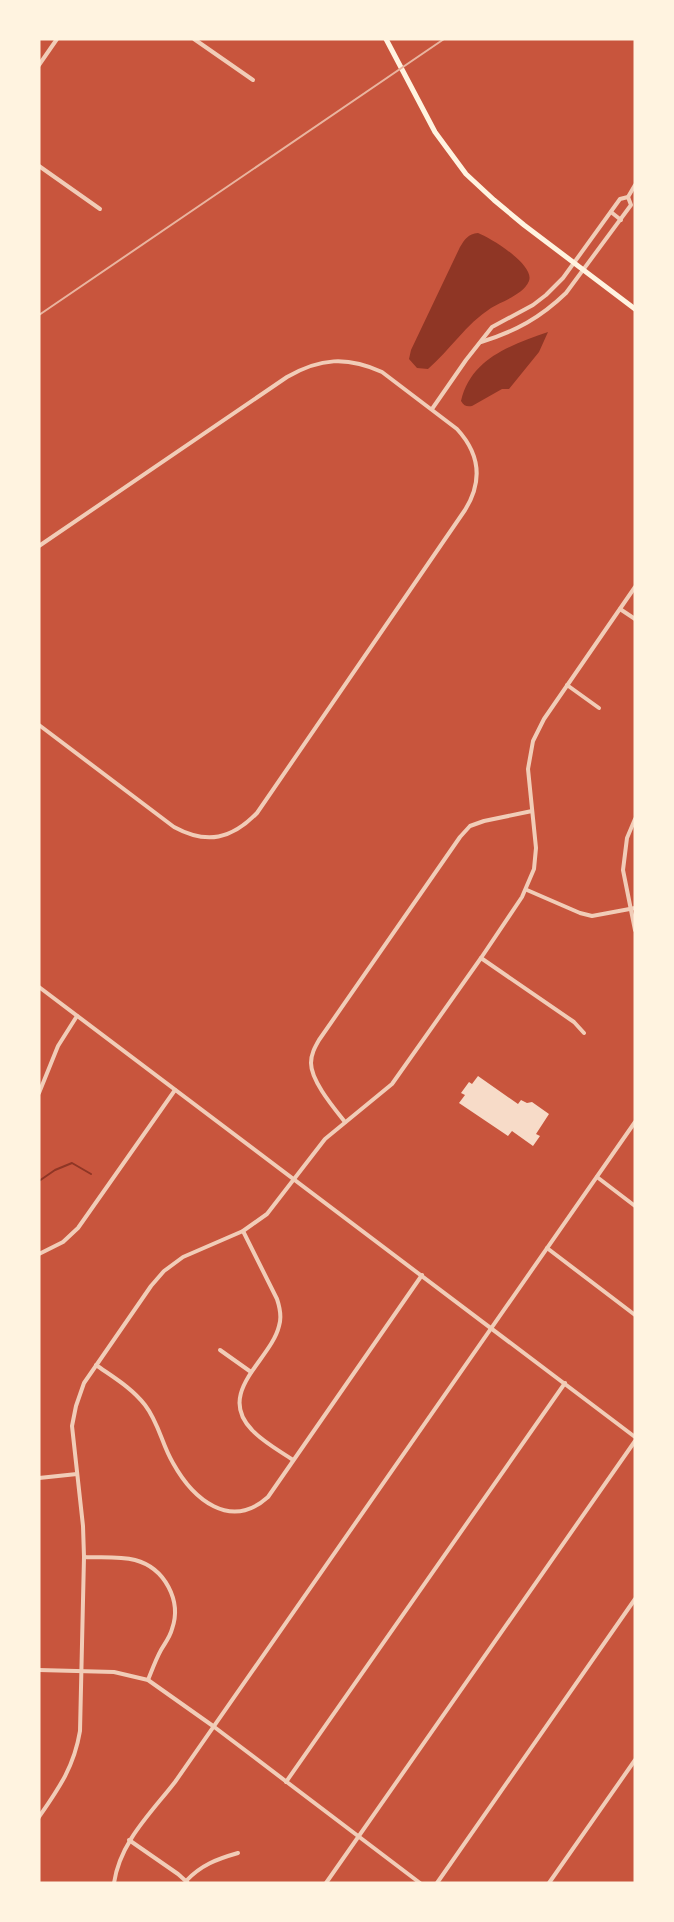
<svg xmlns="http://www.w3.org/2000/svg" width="674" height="1922" font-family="Poppins,sans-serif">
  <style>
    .water { fill: #8f3625 }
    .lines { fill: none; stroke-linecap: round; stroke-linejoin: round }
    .stream { stroke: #8f3625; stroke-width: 2 }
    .building { fill: #f7dbc8 }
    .minor { stroke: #f1ccb7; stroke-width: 4 }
    .secondary { stroke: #fff3e0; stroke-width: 5 }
    .rail { stroke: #e9b49f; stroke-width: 2 }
  </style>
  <rect width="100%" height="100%" fill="#c8553d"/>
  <g class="water">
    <path d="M478,233C491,238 535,265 529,281C523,295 502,301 491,308C466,324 450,350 428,369L417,368L409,359L411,350L460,247C465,239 468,234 478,233Z"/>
    <path d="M548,332L539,352L509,389H502L472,406C467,407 464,406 461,401C471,358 511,345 548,332Z"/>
  </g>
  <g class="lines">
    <polyline class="stream" points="39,1181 55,1170 72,1163 91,1174"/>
  </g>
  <polygon class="building" points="478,1076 518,1104 521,1100 527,1103 532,1102 549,1114 536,1134 540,1136 533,1146 512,1131 508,1136 459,1103 465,1095 461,1093 469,1082 472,1084"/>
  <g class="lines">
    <g class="minor">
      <polyline points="194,39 253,80"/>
      <polyline points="39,65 57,39"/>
      <polyline points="39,166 100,209"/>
      <polyline points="611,212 621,220"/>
      <path d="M481,342C516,331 540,318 566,293L631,205L628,197"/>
      <polyline points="432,409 466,360 492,327 533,305 546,295 563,278 620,199 628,197 635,185"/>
      <path d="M39,546L287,377C320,358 347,356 382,372L457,429C480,454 483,481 465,510L257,813C232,839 207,845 174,827L39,725"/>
      <polyline points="620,609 635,619"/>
      <polyline points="567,685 599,708"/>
      <polyline points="635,819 627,838 623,870 635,930"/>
      <polyline points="527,890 580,913 592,916 635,908"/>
      <polyline points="481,958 574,1022 584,1033"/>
      <polyline points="39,987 635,1437"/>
      <polyline points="39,1093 58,1046 77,1016"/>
      <path d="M345,1122C334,1108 311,1081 311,1063C311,1054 315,1047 319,1040L460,837L470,826L484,821L532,811"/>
      <polyline points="597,1177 635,1206"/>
      <path d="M243,1231L277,1299C280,1308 282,1317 279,1326C271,1360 215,1392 252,1430C263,1442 280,1451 293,1460"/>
      <polyline points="547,1248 635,1315"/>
      <polyline points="39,1254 63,1242 78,1228 175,1090"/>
      <polyline points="220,1350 251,1372"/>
      <path d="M96,1365C113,1377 132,1388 145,1405C159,1423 162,1445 173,1463C193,1499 230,1531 268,1497L422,1275"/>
      <polyline points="39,1478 77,1474"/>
      <path d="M84,1557C101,1558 119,1556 135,1560C165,1568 182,1601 172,1629C170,1637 165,1643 161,1650C156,1659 152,1670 148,1680"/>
      <polyline points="39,1670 114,1672 148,1680 213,1726 420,1883"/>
      <polyline points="286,1782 565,1383"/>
      <path d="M39,1817C59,1788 74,1767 80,1731L84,1557L83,1526L72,1426L76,1406L84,1383L151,1286L164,1271L183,1257L243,1231L267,1214L325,1139L392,1084L481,958L522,897L534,869L536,848L528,769L533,741L544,719L635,587"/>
      <polyline points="129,1840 178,1874 188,1883"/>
      <path d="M186,1881C201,1865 217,1859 238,1853"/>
      <path d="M114,1883C120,1842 151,1813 175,1782L635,1122"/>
      <polyline points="326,1883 635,1441"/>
      <polyline points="437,1883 635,1599"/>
      <polyline points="549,1883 635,1760"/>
    </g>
    <polyline class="secondary" points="386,39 435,132 466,174 494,200 524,225 635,309"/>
    <polyline class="rail" points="39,315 444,39"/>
  </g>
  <rect width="674" height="1922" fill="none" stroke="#fff3e0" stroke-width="81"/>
</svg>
